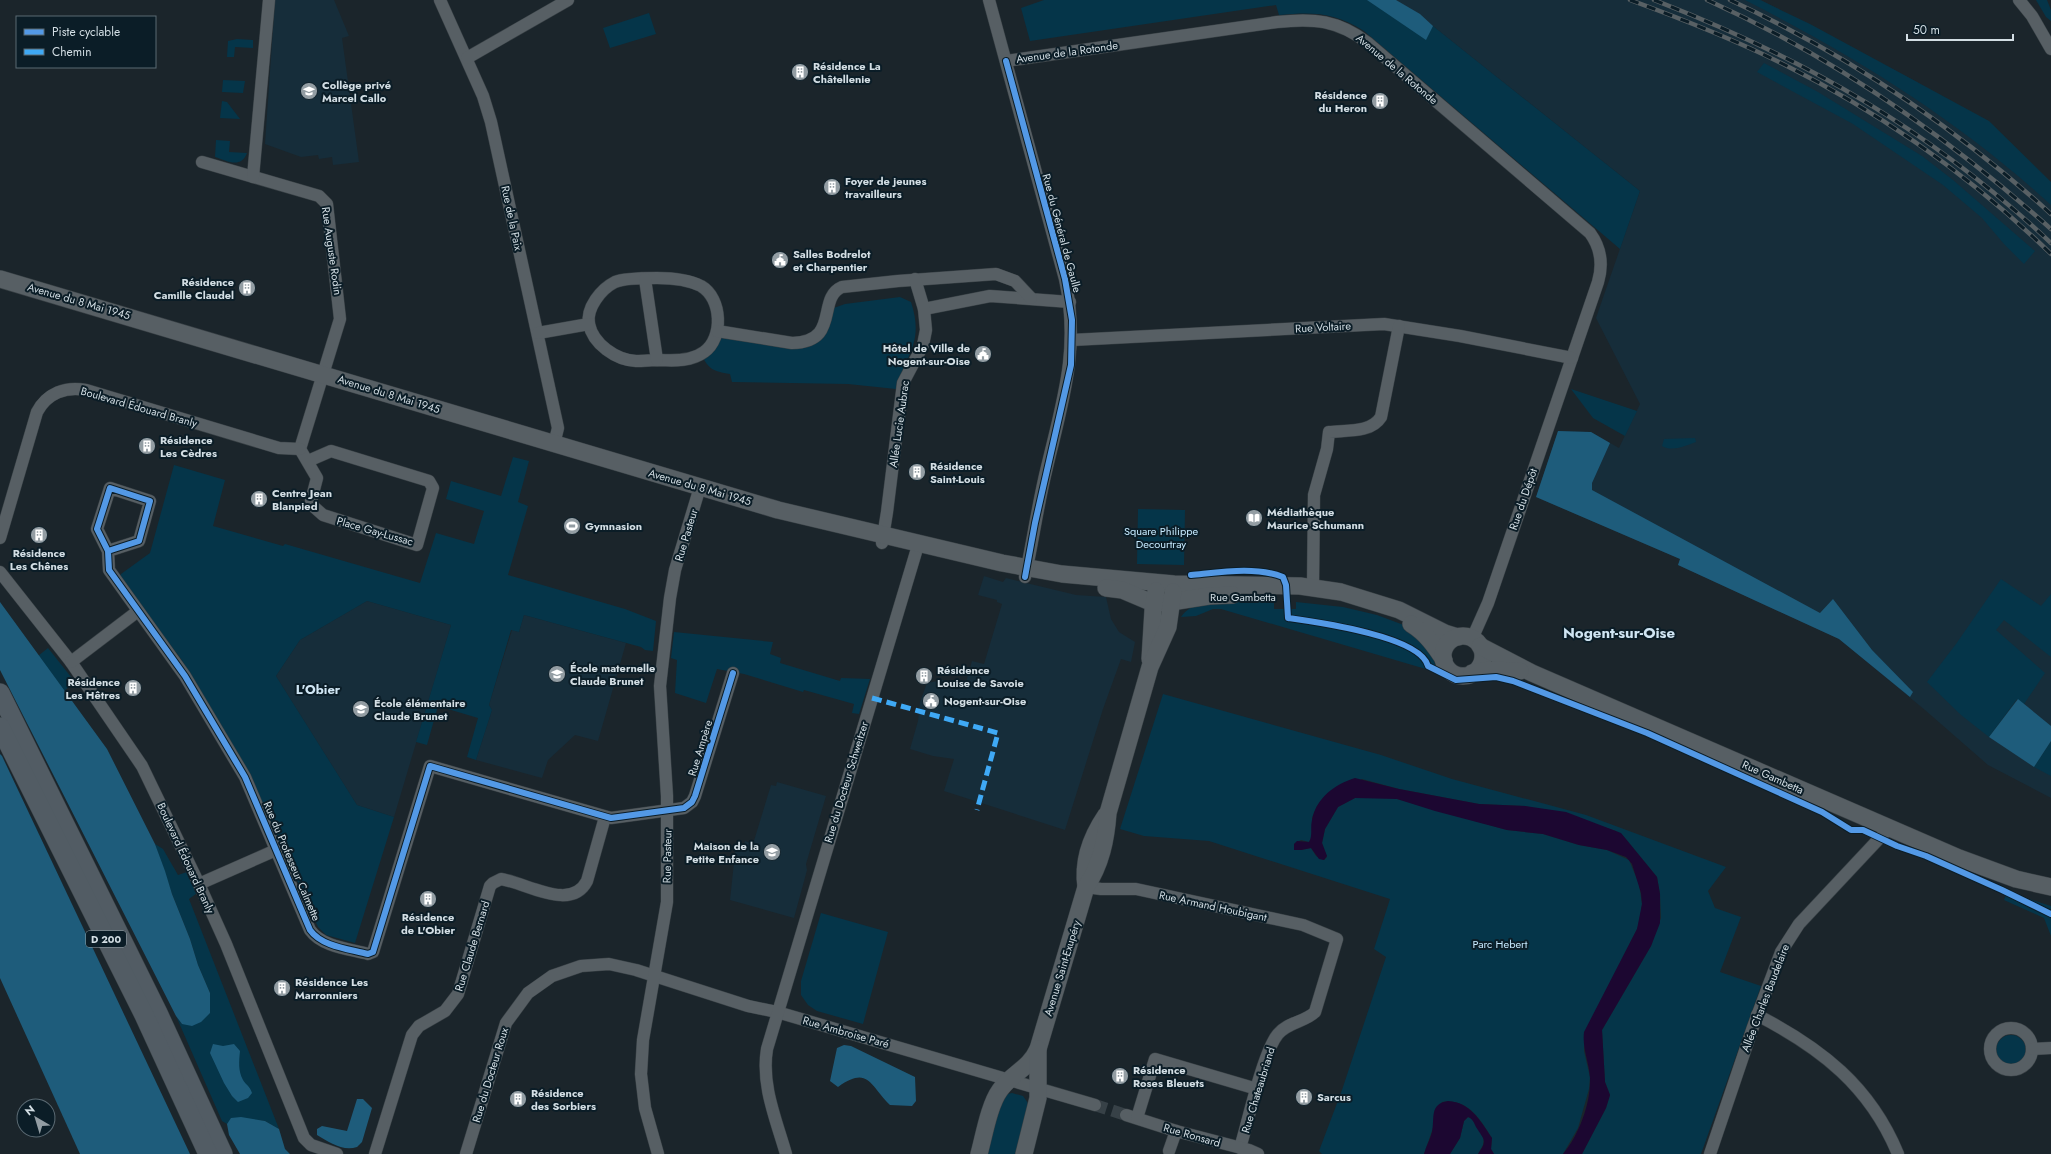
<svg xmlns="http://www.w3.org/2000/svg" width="2051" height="1154" font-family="Jost,sans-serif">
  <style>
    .built { fill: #162d3a }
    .green { fill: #053549 }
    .forest { fill: #1e5c7b }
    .water { fill: #1c0731 }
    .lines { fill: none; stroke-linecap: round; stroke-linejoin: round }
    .street-tunnel { stroke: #374147; stroke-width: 12; stroke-dasharray: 12 6; stroke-linecap: butt }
    .street-casing { stroke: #384045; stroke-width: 13 }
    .secondary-casing { stroke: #384045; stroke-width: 18 }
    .primary-casing { stroke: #384045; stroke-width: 20 }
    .street { stroke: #575f64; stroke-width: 12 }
    .secondary { stroke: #575f64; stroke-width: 17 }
    .primary { stroke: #525c64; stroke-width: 19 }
    .rail-casing { stroke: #586064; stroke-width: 4.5 }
    .rail { stroke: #0b1d27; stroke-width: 3; stroke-dasharray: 9; stroke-linecap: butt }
    .quiet { stroke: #3fa9f5; stroke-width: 5; stroke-dasharray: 10 5; stroke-linecap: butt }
    .cycleway-casing { stroke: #0b1d27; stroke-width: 8 }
    .cycleway { stroke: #5399e6; stroke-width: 6 }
    .labels { text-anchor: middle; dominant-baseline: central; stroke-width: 4; stroke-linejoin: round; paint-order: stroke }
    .shield { fill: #0b1d27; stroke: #97a4ab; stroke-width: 1 }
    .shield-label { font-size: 10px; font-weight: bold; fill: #d3dee4 }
    .street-label { font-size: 11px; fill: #d3dee4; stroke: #0b1d27 }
    .poi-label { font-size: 11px; font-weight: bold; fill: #d3dee4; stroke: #0b1d27; text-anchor: start }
    .park-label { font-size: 11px; fill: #c6e9fe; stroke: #0b1d27 }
    .quarter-label { font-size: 13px; font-weight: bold; fill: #cfe5f3; stroke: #0b1d27 }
    .district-label { font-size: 15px; font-weight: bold; fill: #cfe5f3; stroke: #0b1d27 }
  </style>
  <rect width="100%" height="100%" fill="#1b252b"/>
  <g class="built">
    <polygon points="275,0 334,0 349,36 342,38 359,162 333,165 332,157 319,159 318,155 301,157 265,144"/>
    <polygon points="1382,0 1761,0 1917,82 2051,182 2051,798 1988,765 1925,710 1839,639 1678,565 1680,559 1536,497 1558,431 1591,432 1619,448 1640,404 1596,318 1640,191 1433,26"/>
    <polygon points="984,576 1003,582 1006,578 1076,595 1106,597 1111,619 1119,632 1135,642 1131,662 1121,659 1103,709 1065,830 944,791 954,759 933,756 910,749 918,721 920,702 927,683 943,680 965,686 972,661 984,664 1002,604 997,602 997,600 978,595"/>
    <polygon points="367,601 451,625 394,817 357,805 276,676 300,640"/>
    <polygon points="524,615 626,643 598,741 575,735 548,760 542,778 476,760 492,710 489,705 512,630 519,632"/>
    <polygon points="777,782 826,796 806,864 807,870 794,918 730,900 736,844 744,846 745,841 753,844 771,785 776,786"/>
  </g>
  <g class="green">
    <path d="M1044,0H1382L1433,26L1640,191L1620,249L1364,31C1334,12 1313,12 1279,15L1276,5L1030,41L1021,8Z"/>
    <path d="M1745,0H1760L1810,24L1989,121L2051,182V205C1960,121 1855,56 1745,0Z"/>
    <polygon points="2036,0 2047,0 2051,10 2051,21 2046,17"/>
    <polygon points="649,13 656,34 610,48 603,28"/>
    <polygon points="237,39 253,40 253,48 235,47 234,57 227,57 228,41"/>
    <polygon points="1764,63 1818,92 1922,156 1953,180 2035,251 2024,264 2004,244 1982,218 1943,185 1853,124 1757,72"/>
    <polygon points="223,80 245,81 243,93 222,92"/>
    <polygon points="222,101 227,102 240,119 220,118"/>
    <path d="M216,140L230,141L229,152L247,153C241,169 227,161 215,157Z"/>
    <path d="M900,297L911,302C924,342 907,353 896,389L848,384L732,382L730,374C713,371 709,370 701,354L717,331L811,339L828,310L845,304Z"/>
    <polygon points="1571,389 1637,411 1625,436 1593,418"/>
    <path d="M1695,438L1696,442C1685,446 1672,452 1662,446L1664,439Z"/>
    <polygon points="513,457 529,461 518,502 528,506 508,575 625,609 656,621 653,651 645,650 641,647 524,615 519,632 511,630 489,705 492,710 476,760 467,757 478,718 438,706 427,745 416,742 451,625 367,601 300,640 276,676 357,805 394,817 355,943 326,935 318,927 251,778 181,659 120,578 121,574 150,553 174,465 225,480 213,526 283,546 285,544 420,583 436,533 474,544 484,511 446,499 451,481 501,496"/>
    <polygon points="1138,509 1185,510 1184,565 1137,564"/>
    <polygon points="2001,579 2041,606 2051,594 2051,657 2004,620 1996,630 2045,673 2024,704 2017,699 1989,737 1961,715 1927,682 1956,644"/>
    <path d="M1222,599L1274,601V609H1296V602L1343,607L1377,615L1409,627L1432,654L1436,667V672L1221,609H1213L1196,616L1181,617C1191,603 1206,602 1222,599Z"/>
    <polygon points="674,632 773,642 770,654 781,658 780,663 840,681 841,678 870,679 859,714 852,713 854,704 804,690 803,692 744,674 717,669 706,703 675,693 677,660 671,658"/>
    <polygon points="48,648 75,682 64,691 38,656"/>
    <path d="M1163,694L1381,755L1452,779L1586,815L1726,867L1708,891L1715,908L1741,917L1720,972L1761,986L1701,1154H1582L1606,1108L1610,1095L1605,1082L1602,1030L1651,946L1661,918L1660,894L1657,877L1625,838L1616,831L1604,827L1525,806L1479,804L1399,789L1362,779L1317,806L1312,818V838L1309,842L1301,840L1294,844V850H1301L1311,848L1316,856L1324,860L1327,857L1322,843L1325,829L1338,807L1355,798L1390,797L1507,830L1543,834L1579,845L1607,850L1629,860L1639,884L1642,904L1640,920L1637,929L1585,1032L1584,1051L1590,1077L1589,1089L1578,1128L1563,1154H1494L1491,1149L1492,1138C1480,1119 1468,1098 1442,1102L1424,1154H1322L1319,1151L1342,1090L1386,957L1374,949L1390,899L1209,841L1144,836L1120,829Z"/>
    <polygon points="2051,741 2051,776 2034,767"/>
    <polygon points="155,844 163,849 178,875 187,872 197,893 189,899 279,1129 265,1121 232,1118 227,1124 222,1121 176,1016 182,1024 210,993 198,965 190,939 172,894"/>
    <polygon points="2007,892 2051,906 2051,936 2044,918 2004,900"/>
    <polygon points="821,913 888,932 863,1024 817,1011 808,1005 801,995 801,981"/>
    <circle cx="2011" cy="1050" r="15"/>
    <polygon points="1012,1093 1023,1096 1030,1106 1018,1154 984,1154 1000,1101 1008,1094"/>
    <polygon points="1468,1117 1472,1119 1484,1137 1483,1145 1478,1154 1450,1154 1460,1138 1464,1121"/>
  </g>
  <g class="forest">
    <polygon points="1367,0 1396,0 1420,14 1433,26 1426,40"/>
    <polygon points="1558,431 1591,432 1610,443 1592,483 1592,490 1820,613 1833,599 1872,650 1913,692 1910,697 1839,639 1678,565 1680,559 1536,497"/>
    <polygon points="0,602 107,749 155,844 165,871 172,894 190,939 198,965 210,993 210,1013 201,1022 192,1026 182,1024 176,1016 0,670"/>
    <polygon points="2018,699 2051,726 2051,741 2034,767 1989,737"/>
    <polygon points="0,754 2,756 190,1154 80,1154 0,978"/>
    <path d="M213,1044L223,1046L234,1044L240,1051C239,1061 238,1071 243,1080C246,1085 250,1086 252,1093L248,1098L238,1102L232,1096L224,1083L210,1053Z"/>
    <path d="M844,1045L851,1046L915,1077L916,1101L912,1106L890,1105C870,1086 869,1065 838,1087L830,1081L837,1048Z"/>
    <path d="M357,1099H363L372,1108L362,1142L357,1147C343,1152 329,1142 317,1135V1129L322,1126L347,1131Z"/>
    <polygon points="241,1117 265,1121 279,1129 285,1149 290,1154 240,1154 229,1135 227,1124 231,1118"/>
  </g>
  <g class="water">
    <path d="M1355,778L1399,789L1479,804L1525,806L1566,812L1621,833L1657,877L1660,894V923L1651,946L1602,1030L1605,1082L1610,1095L1606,1108L1582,1154H1563C1579,1135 1591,1103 1590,1078C1589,1062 1582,1048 1584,1032L1637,929L1642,904L1641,893L1632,864L1626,857L1607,850L1579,845L1543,834L1507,830L1435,811L1397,799L1355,798L1338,807L1325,829L1322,843L1327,856L1324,860L1319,859L1311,848L1301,850H1294V844L1297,841L1309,842C1313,835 1310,828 1312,820C1316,798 1335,784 1355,778Z"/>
    <path d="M1448,1101C1470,1102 1480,1120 1492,1138L1491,1149L1494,1154H1478C1488,1140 1484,1140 1476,1127C1474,1123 1473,1119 1468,1117L1464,1121L1460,1138L1450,1154H1424C1426,1146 1430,1140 1432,1132C1435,1118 1429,1104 1448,1101Z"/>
  </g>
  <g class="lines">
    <polyline class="street-tunnel" points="1095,1105 1126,1115"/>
    <g class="street-casing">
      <g id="street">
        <polyline points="440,0 483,96 491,122 558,428 554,444"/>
        <path d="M989,0L1065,279C1080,348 1063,400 1047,467C1038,503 1033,541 1025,577"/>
        <polyline points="2019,0 2032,16 2051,49"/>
        <polyline points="467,58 568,0"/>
        <path d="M1006,61L1277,22C1314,18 1338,20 1368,43L1590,233C1601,248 1603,265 1598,282L1488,603L1472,639"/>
        <polyline points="202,162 319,196 327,204 340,319 300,449"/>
        <polyline points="253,177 269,0"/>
        <path d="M657,278C672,278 687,279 701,286C722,298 724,338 704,352C692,361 675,361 660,360C652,360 644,361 636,361C616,360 593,344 589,324C586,308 601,289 615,282C624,278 646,278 657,278Z"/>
        <polyline points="645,279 657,360"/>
        <polyline points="924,309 990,296 1070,302"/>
        <path d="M717,331L792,343C841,342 816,298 842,287L898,281L996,274L1015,281L1031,298"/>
        <polyline points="538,333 589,324"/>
        <polyline points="1072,340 1384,324 1460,336 1572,358"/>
        <polyline points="300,449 317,478 311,501 314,507 323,515 417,545 433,488 429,481 331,451 308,461"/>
        <path d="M0,538L37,412C47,393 66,386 86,390L279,448L300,449"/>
        <polyline points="882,543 887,512 903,383 923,345 926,330 924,309 915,279"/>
        <path d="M108,551L97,529L110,488L150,501L139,541L108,551L109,570L185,676L245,777L310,930C322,947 350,949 368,954L373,952L430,766L611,818L684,808L692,802L695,796L733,673"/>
        <polyline points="0,572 71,662 142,766 199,884 226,944 304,1138 311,1145 337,1154"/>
        <path d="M1313,588L1314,495L1327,449L1329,432C1347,430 1371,433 1381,417L1399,326"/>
        <polyline points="71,662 138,611"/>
        <polyline points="199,884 276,850"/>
        <path d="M1086,887L1101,889H1136L1303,925L1337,939L1315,1012C1305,1022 1288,1022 1278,1034C1263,1052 1248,1122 1240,1148"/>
        <path d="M1757,1015C1821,1048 1870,1086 1898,1154"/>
        <circle cx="2011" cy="1049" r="21"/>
        <polyline points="2032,1049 2051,1048"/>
        <polyline points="1126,1115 1176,1131 1249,1150 1258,1154"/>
        <polyline points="1137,1118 1155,1059 1257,1089"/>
        <polyline points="1169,1151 1176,1131"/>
        <path d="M375,1154L412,1035L419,1026L445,1011L458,994L490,886L493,883L501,879C527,883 571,912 587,881L605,817"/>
        <polyline points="466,1154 506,1023 528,993 552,976 581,966 609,964 636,970 748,1006 777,1012 1095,1105"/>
        <polyline points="658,1154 645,1108 641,1074 643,1040 667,902 667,796 660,686 670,598 675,570 700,487"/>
        <path d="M786,1154C776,1119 761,1085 767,1049L916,552"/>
        <polyline points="1710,1154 1753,1027 1781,952 1799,924 1889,828"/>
      </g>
    </g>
    <g class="secondary-casing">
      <g id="secondary">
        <polyline points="0,279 778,510 1002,563 1062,574 1174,584 1300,586 1341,592 1399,610 1445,633 1458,637"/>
        <polyline points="1106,588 1122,590 1148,601 1165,603 1209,596 1233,595"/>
        <path d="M1411,624C1426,633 1435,646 1444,660"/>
        <circle cx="1463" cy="656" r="20"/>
        <polyline points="1480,646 1532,673 1959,858 2016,879 2051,887"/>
        <polyline points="1150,659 1153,610 1156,591"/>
        <polyline points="1472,673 1490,670 1520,671"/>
        <path d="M1086,887C1082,860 1091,837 1106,815"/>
        <path d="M979,1154C984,1136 989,1105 1000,1090C1012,1073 1029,1069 1038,1049L1086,887C1101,864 1106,840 1108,813L1150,667L1168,627L1173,592"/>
        <polyline points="1024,1154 1038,1098 1038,1049"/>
      </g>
    </g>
    <g class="primary-casing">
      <g id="primary">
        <polyline points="0,693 158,1013 223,1154"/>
        <polyline points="0,727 144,1015 208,1154"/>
      </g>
    </g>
    <use href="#street" class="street"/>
    <use href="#secondary" class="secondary"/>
    <use href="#primary" class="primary"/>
    <g class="rail-casing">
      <g id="rail">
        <path d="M1630,0C1682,19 1733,39 1783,64C1881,113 1972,177 2051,254"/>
        <path d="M1654,0C1806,59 1932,131 2051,243"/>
        <path d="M1707,0C1834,57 1948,137 2051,229"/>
        <path d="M1730,0C1848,55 1955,127 2051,214"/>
      </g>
    </g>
    <use href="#rail" class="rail"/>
    <polyline class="quiet" points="872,698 998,733 977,810"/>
    <g class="cycleway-casing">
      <g id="cycleway">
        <polyline points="1006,61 1065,279 1072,320 1071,365 1035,523 1025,577"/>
        <path d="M108,551L97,529L110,488L150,501L139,541L108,551L109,570L185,676L245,777L310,930C322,947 350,949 368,954L373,952L430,766L611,818L684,808L692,802L695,796L733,673"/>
        <path d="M1191,575C1221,572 1255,566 1283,577L1286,585L1288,618C1316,622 1420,636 1428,666L1456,680L1496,677L1513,681L1647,733L1822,812L1851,830H1863L1897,846L1926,856L2002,890L2051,914"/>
      </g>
    </g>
    <use href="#cycleway" class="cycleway"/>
  </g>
  <defs>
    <g id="building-disc" transform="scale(0.9)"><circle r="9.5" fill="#939da3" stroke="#0b1d27"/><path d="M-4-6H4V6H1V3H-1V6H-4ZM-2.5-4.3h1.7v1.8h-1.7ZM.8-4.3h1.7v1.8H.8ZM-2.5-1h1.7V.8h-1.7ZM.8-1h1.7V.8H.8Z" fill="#fff"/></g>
    <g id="school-disc" transform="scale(0.9)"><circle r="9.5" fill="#939da3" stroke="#0b1d27"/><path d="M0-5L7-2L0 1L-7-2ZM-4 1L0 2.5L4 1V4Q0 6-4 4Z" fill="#fff"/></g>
    <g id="civic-disc" transform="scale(0.9)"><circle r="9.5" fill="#939da3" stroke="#0b1d27"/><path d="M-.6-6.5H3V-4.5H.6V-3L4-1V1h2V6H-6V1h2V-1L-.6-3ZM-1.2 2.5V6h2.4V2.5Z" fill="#fff"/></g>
    <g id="library-disc" transform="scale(0.9)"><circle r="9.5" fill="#939da3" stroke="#0b1d27"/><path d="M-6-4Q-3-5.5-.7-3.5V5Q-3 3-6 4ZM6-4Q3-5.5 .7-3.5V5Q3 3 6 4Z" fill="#fff"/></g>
    <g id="stadium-disc" transform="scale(0.9)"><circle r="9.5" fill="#939da3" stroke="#0b1d27"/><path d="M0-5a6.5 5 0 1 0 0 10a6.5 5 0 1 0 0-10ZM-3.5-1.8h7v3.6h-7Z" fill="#fff"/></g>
  </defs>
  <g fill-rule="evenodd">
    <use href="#building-disc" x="800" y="72"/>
    <use href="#school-disc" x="309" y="91"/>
    <use href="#building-disc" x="1380" y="101"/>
    <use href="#building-disc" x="832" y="187"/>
    <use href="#civic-disc" x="780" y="260"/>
    <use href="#building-disc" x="247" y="288"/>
    <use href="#civic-disc" x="983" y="354"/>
    <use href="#building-disc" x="147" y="446"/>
    <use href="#building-disc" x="917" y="472"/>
    <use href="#building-disc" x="259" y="499"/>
    <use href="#library-disc" x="1254" y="518"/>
    <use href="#stadium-disc" x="572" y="526"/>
    <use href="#building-disc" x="39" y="535"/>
    <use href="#school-disc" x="557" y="674"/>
    <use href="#building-disc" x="924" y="676"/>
    <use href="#building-disc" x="133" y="688"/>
    <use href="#civic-disc" x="931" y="701"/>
    <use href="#school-disc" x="361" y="709"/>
    <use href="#school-disc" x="772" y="852"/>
    <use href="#building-disc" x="428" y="899"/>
    <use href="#building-disc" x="282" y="988"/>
    <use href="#building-disc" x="1120" y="1076"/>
    <use href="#building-disc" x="1304" y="1097"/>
    <use href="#building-disc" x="518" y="1099"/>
  </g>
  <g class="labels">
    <rect class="shield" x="86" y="931" width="40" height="16" rx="3"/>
    <g class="shield-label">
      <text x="106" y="939">D 200</text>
    </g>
    <g class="street-label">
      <text transform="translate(1067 52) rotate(-8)">Avenue de la Rotonde</text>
      <text transform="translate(1397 69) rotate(40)">Avenue de la Rotonde</text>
      <text transform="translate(512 218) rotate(78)">Rue de la Paix</text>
      <text transform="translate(1062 233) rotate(75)">Rue du Général de Gaulle</text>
      <text transform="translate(332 251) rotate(82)">Rue Auguste Rodin</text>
      <text transform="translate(79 301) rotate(16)">Avenue du 8 Mai 1945</text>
      <text transform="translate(1323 327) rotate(-3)">Rue Voltaire</text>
      <text transform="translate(389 394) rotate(17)">Avenue du 8 Mai 1945</text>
      <text transform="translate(139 407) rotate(16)">Boulevard Édouard Branly</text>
      <text transform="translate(899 424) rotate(-82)">Allée Lucie Aubrac</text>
      <text transform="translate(700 487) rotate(16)">Avenue du 8 Mai 1945</text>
      <text transform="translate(1523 499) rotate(-71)">Rue du Dépôt</text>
      <text transform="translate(375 531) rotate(16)">Place Gay-Lussac</text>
      <text transform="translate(686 535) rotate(-73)">Rue Pasteur</text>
      <text x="1243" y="597">Rue Gambetta</text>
      <text transform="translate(700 748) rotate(-73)">Rue Ampère</text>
      <text transform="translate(1773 777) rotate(24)">Rue Gambetta</text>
      <text transform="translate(846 782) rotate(-73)">Rue du Docteur Schweitzer</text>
      <text transform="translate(667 856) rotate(-89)">Rue Pasteur</text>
      <text transform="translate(186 858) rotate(65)">Boulevard Édouard Branly</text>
      <text transform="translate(292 861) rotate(67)">Rue du Professeur Calmette</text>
      <text transform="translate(1213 906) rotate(12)">Rue Armand Houbigant</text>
      <text transform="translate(472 946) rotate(-73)">Rue Claude Bernard</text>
      <text transform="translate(1062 968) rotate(-73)">Avenue Saint-Exupéry</text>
      <text transform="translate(1765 998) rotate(-69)">Allée Charles Baudelaire</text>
      <text transform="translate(846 1032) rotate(16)">Rue Ambroise Paré</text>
      <text transform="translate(490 1075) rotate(-73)">Rue du Docteur Roux</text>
      <text transform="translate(1258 1090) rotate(-73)">Rue Chateaubriand</text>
      <text transform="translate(1192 1135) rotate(16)">Rue Ronsard</text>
    </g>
    <g class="poi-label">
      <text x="813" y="66">Résidence La<tspan x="813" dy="13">Châtellenie</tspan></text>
      <text x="322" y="85">Collège privé<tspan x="322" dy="13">Marcel Callo</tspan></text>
      <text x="1367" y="95" text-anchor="end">Résidence<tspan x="1367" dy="13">du Heron</tspan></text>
      <text x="845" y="181">Foyer de jeunes<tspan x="845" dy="13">travailleurs</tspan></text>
      <text x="793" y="254">Salles Bodrelot<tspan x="793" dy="13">et Charpentier</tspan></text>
      <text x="234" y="282" text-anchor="end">Résidence<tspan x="234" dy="13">Camille Claudel</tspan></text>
      <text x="970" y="348" text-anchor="end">Hôtel de Ville de<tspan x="970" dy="13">Nogent-sur-Oise</tspan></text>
      <text x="160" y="440">Résidence<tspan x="160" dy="13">Les Cèdres</tspan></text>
      <text x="930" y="466">Résidence<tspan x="930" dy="13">Saint-Louis</tspan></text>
      <text x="272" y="493">Centre Jean<tspan x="272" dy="13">Blanpied</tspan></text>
      <text x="1267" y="512">Médiathèque<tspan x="1267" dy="13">Maurice Schumann</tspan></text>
      <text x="585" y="526">Gymnasion</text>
      <text x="39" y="553" text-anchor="middle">Résidence<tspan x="39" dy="13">Les Chênes</tspan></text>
      <text x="570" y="668">École maternelle<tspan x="570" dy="13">Claude Brunet</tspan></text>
      <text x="937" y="670">Résidence<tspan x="937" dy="13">Louise de Savoie</tspan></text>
      <text x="120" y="682" text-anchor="end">Résidence<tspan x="120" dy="13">Les Hêtres</tspan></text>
      <text x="944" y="701">Nogent-sur-Oise</text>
      <text x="374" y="703">École élémentaire<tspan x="374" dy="13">Claude Brunet</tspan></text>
      <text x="759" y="846" text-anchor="end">Maison de la<tspan x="759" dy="13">Petite Enfance</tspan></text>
      <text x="428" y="917" text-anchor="middle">Résidence<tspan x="428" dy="13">de L'Obier</tspan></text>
      <text x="295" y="982">Résidence Les<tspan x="295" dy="13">Marronniers</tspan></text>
      <text x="1133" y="1070">Résidence<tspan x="1133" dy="13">Roses Bleuets</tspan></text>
      <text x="531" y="1093">Résidence<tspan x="531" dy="13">des Sorbiers</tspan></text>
      <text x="1317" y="1097">Sarcus</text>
    </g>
    <g class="park-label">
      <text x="1161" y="531">Square Philippe<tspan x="1161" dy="13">Decourtray</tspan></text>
      <text x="1500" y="944">Parc Hebert</text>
    </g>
    <g class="quarter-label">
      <text x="318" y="689">L'Obier</text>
    </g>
    <g class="district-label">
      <text x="1619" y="633">Nogent-sur-Oise</text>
    </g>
  </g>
  <rect x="16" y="16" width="140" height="52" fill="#0b1d27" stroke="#5b6a73"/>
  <rect x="24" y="29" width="20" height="6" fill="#5399e6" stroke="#5b6a73"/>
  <text x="52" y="36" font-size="12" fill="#d3dee4">Piste cyclable</text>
  <rect x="24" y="49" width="20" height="6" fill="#3fa9f5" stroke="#5b6a73"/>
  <text x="52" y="56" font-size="12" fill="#d3dee4">Chemin</text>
  <g transform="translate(36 1118) rotate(322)"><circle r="19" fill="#0b1d27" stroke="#5b6a73"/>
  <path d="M0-3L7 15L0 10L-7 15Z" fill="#939da3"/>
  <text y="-6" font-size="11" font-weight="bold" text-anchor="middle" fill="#d3dee4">N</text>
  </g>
  <path d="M1907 34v6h106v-6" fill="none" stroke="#d3dee4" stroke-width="2"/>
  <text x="1913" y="34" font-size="12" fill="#d3dee4" stroke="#0b1d27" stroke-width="3" paint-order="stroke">50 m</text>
</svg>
